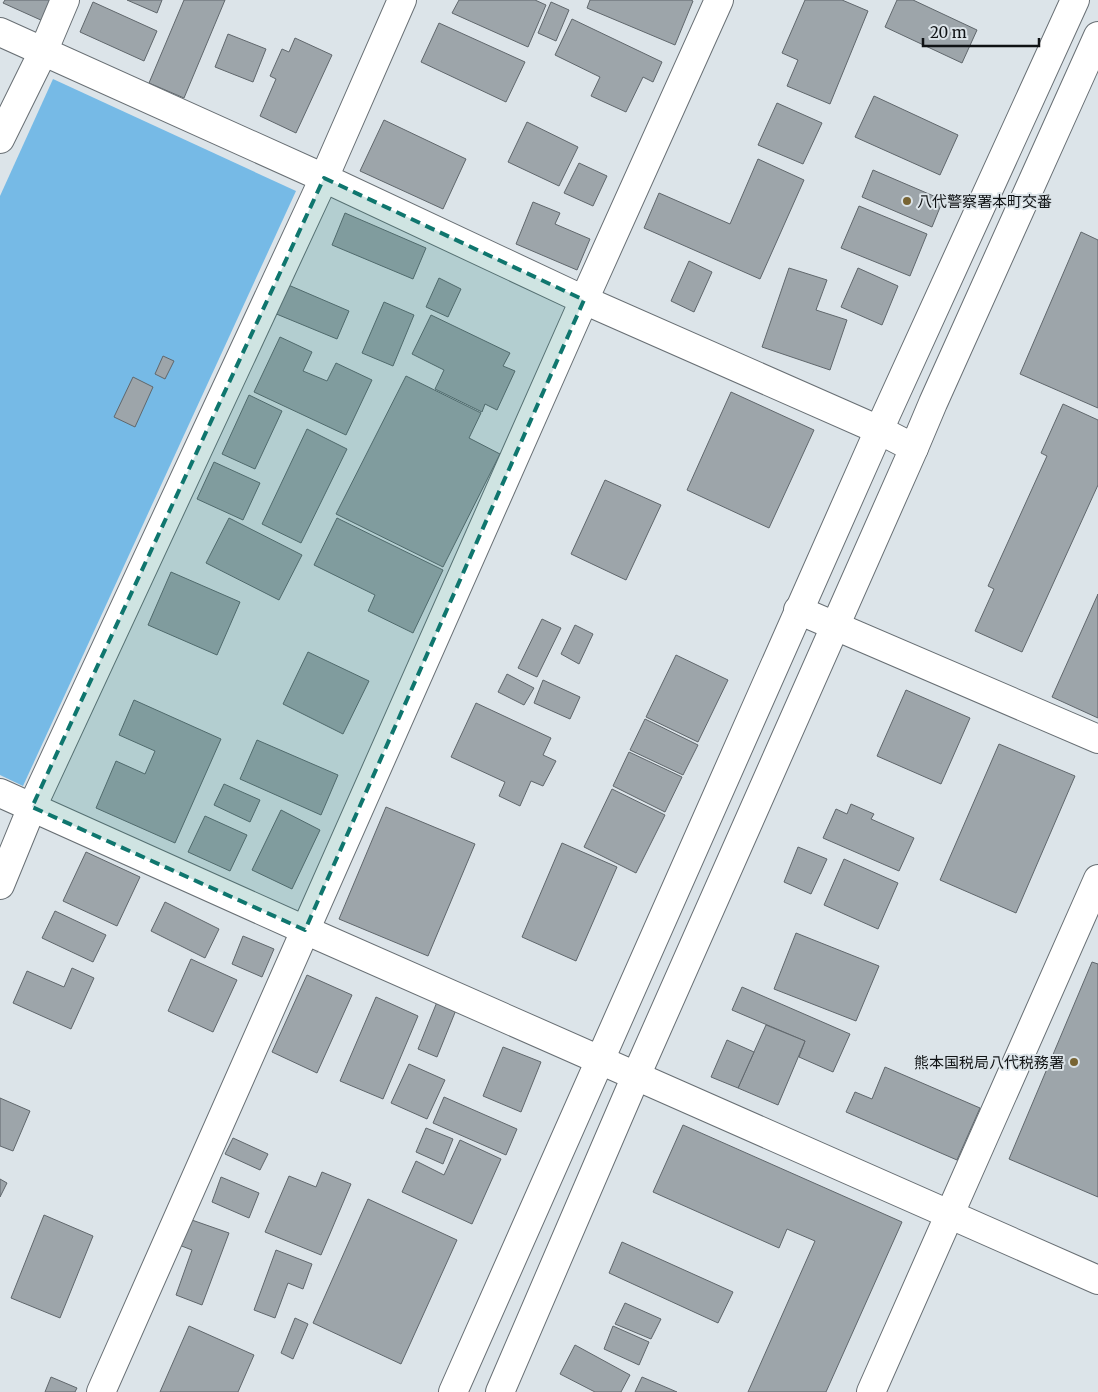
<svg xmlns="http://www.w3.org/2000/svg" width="1098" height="1392" font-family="Merriweather,'Noto Sans JP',serif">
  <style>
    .green { fill: #76bae6 }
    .building { fill: #9da5aa; stroke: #60676c }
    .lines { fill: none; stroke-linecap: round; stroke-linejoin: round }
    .street-casing { stroke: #686f74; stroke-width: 30 }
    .secondary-casing { stroke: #686f74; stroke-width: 30 }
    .street { stroke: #fff; stroke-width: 28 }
    .secondary { stroke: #fff; stroke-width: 28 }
    .marked { fill: #0f766e; fill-opacity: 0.2; stroke: #0f766e; stroke-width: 4; stroke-dasharray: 10 6; stroke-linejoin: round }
    .poi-dot { fill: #786433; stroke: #dce4e9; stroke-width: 2 }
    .labels { text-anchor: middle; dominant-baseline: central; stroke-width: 4; stroke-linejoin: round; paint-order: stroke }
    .poi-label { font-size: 15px; fill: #101315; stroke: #dce4e9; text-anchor: start }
  </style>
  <rect width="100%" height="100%" fill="#dce4e9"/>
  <polygon class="green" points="53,79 296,191 23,786 0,775 0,196"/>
  <g class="building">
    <polygon points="5,0 52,0 43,21 3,3"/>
    <polygon points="127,0 162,0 157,13"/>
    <polygon points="184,0 225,0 184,98 149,83"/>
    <polygon points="459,0 535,0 546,5 528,47 452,13"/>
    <polygon points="590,0 691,0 693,1 675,45 587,8"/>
    <polygon points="805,0 842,0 868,11 830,104 787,86 798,60 782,53"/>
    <polygon points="897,0 913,0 977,30 962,63 885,27"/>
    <polygon points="93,2 157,31 144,61 80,32"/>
    <polygon points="551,2 569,10 556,41 538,33"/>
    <polygon points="572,19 662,62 653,82 643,77 626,112 591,96 600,77 555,55"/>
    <polygon points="439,23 525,62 506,102 421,62"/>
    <polygon points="228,34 266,49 253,82 215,67"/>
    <polygon points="295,38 332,55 296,133 260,116 276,79 270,76 282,49 289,52"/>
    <polygon points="874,96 958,135 940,175 855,137"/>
    <polygon points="777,103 822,123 803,164 758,145"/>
    <polygon points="384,120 466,159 443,209 360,171"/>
    <polygon points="527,122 578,147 559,186 508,162"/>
    <polygon points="758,159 804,180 760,279 644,228 659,193 730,224"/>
    <polygon points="579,163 607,176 593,206 564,193"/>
    <polygon points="873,170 943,200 932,227 862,197"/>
    <polygon points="533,202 560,213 555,224 590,239 577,270 516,244"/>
    <polygon points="859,206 927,234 910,276 841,248"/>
    <polygon points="345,213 426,248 413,279 332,245"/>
    <polygon points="1081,232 1098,240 1098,408 1020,374"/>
    <polygon points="689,261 712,272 694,312 671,301"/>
    <polygon points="789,268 827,280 816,310 847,320 830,370 762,347"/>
    <polygon points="858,268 898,286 882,325 841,307"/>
    <polygon points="439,278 461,289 448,317 426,307"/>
    <polygon points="286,284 349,311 337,339 274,313"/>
    <polygon points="384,302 414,315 393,366 362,353"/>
    <polygon points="431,315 510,353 503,366 515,371 497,410 485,404 482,412 435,389 444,370 412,354"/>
    <polygon points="280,337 312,352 303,371 327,381 336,363 372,380 346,435 254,392"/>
    <polygon points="163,356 174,361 165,379 155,374"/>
    <polygon points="406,376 481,413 469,438 500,454 443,567 336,514"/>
    <polygon points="133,377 153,387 135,427 114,417"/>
    <polygon points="731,392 814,430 769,528 687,490"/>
    <polygon points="249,395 282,411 255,469 222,454"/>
    <polygon points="1063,404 1098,420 1098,485 1022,652 975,631 994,589 988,586 1047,456 1041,453"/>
    <polygon points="307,429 347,449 301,543 262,524"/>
    <polygon points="214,462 260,483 243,520 197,499"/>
    <polygon points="605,480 661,505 626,580 571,554"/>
    <polygon points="229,518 302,555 279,600 206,563"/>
    <polygon points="337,518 443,570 413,633 368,611 375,595 314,565"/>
    <polygon points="171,572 240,602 217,655 148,625"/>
    <polygon points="1098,594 1098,718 1052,697"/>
    <polygon points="542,619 561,628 537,677 518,668"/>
    <polygon points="575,625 593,634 579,664 561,654"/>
    <polygon points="308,652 369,681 343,734 283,704"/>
    <polygon points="676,655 728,680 698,742 646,717"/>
    <polygon points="507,674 534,688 524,705 498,692"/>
    <polygon points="543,680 580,697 570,719 534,703"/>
    <polygon points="906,690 970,718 941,784 877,756"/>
    <polygon points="134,700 221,739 175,843 96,808 116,761 145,774 155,751 119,735"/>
    <polygon points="476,703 551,738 543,755 556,761 543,786 531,781 520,806 499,796 505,782 451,757"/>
    <polygon points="645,719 698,745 683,775 630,750"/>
    <polygon points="257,740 338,775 321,815 240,779"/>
    <polygon points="999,744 1075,776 1016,913 940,880"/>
    <polygon points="629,752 682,777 665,812 613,786"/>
    <polygon points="224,784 260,800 250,822 214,805"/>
    <polygon points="612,789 665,815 636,873 584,847"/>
    <polygon points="851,804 874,814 871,819 914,838 899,871 823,838 836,809 847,814"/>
    <polygon points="386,807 475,844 428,956 339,919"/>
    <polygon points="281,810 320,830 292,889 252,870"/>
    <polygon points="205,816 247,835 230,871 188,852"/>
    <polygon points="562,843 617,867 576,961 522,937"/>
    <polygon points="798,847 827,859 811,894 784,882"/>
    <polygon points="86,852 140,877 117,926 63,901"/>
    <polygon points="844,859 898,883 878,929 824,905"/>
    <polygon points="165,902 219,929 205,958 151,931"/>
    <polygon points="55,911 106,935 93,962 42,938"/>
    <polygon points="796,933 879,966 856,1021 774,989"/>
    <polygon points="243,936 274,949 262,977 232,964"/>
    <polygon points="191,959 237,980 213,1032 168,1011"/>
    <polygon points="1092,962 1098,964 1098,1197 1009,1159"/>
    <polygon points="72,968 94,978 71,1029 13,1003 27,971 64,987"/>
    <polygon points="307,975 352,995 317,1073 272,1052"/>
    <polygon points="742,987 850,1034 833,1072 799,1057 805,1041 732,1010"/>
    <polygon points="376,997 418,1016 383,1099 340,1081"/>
    <polygon points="437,1002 456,1010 437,1057 418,1049"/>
    <polygon points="766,1025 805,1041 778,1105 738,1088"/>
    <polygon points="727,1040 754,1052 738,1088 711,1077"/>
    <polygon points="503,1047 541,1062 521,1112 483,1096"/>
    <polygon points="409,1064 445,1080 427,1119 391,1103"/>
    <polygon points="885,1067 980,1108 957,1160 846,1112 855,1092 872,1099"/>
    <polygon points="444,1097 517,1129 506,1155 433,1123"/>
    <polygon points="0,1098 30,1111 13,1151 0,1146"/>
    <polygon points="683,1125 902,1222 826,1392 748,1392 815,1241 787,1229 779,1248 653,1192"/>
    <polygon points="426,1128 453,1139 443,1164 416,1152"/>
    <polygon points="233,1138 268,1154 260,1170 225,1154"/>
    <polygon points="460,1140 501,1159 472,1224 402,1192 416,1161 444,1175"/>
    <polygon points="322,1172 351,1184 321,1255 265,1232 289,1176 316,1187"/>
    <polygon points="221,1177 259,1193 249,1218 212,1202"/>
    <polygon points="0,1179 7,1183 0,1197"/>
    <polygon points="368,1199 457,1240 401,1364 313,1323"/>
    <polygon points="44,1215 93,1236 60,1318 11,1298"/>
    <polygon points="189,1219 229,1233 202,1305 176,1295 192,1250 179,1245"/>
    <polygon points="622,1242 733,1292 718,1323 609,1273"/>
    <polygon points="276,1250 312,1264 303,1289 288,1283 275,1318 254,1310"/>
    <polygon points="625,1303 661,1319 651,1339 615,1324"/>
    <polygon points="295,1318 308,1324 293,1359 281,1353"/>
    <polygon points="189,1326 254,1355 238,1392 160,1392"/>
    <polygon points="613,1326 649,1342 639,1365 604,1349"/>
    <polygon points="575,1345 630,1375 621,1392 595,1392 560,1374"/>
    <polygon points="51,1377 77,1388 75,1392 45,1392"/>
    <polygon points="642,1377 677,1392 635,1392"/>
  </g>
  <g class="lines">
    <g class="street-casing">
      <g id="street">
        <polyline points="0,32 324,178 584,300 879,430 914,448"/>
        <polyline points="0,139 43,52 65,0"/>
        <polyline points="798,610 1098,739"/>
        <polyline points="0,885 32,807 324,178 402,0"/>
        <polyline points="636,1076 1098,1280"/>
        <polyline points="101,1392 584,300 719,0"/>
        <polyline points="871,1392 1098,879"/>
      </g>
    </g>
    <g class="secondary-casing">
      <g id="secondary">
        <polyline points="0,793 305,930 636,1076"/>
        <polyline points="453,1392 879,430 1075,0"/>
        <polyline points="500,1392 636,1076 914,448 933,403 1098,36"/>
      </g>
    </g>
    <use href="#street" class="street"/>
    <use href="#secondary" class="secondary"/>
  </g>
  <path class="marked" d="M324,178L584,300L305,930L32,807Z"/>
  <g class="poi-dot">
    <circle cx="907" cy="201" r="5"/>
    <circle cx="1074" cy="1062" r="5"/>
  </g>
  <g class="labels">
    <g class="poi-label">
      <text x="917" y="201">八代警察署本町交番</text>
      <text x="1064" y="1062" text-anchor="end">熊本国税局八代税務署</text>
    </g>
  </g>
  <path d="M923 38v8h116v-8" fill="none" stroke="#101315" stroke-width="2.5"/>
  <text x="930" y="38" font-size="15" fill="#101315" stroke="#dce4e9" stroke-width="4" paint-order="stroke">20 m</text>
</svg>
